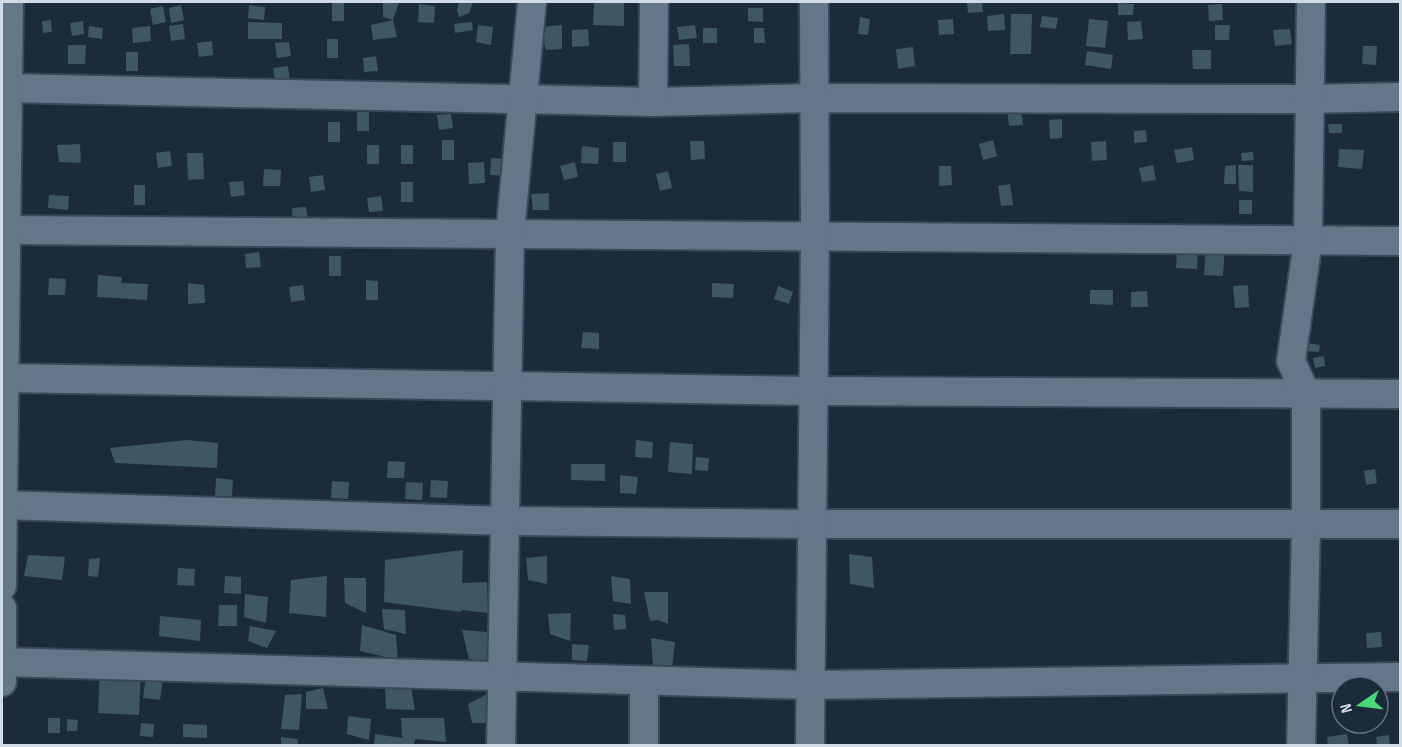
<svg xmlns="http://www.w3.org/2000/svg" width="1402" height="747" font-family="'Sofia Sans Condensed',sans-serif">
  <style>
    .building { fill: #3e5762 }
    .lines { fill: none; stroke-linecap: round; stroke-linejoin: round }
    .minor-casing { stroke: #3a4754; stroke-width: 32 }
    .minor { stroke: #647789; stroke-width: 28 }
  </style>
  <rect width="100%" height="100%" fill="#1b2b3a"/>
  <g class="building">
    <rect x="332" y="2" width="12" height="19"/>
    <polygon points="383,2 399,2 393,20 397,37 373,40 371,25 393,20 383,17"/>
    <polygon points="459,2 473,2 469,13 459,17 457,10"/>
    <polygon points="594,2 624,2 624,26 593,25"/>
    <polygon points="967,2 982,2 983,12 968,13"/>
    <polygon points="1118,3 1134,4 1133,15 1118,15"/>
    <polygon points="419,4 435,6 434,23 418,22"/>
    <polygon points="1222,4 1223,20 1209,21 1208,5"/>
    <polygon points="181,5 184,20 171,23 169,8"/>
    <polygon points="249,5 265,7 264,20 248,18"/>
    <polygon points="163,6 166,22 153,25 150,9"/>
    <polygon points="748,8 763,8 763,22 748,21"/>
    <polygon points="1004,14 1005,30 988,31 987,16"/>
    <polygon points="1011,14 1032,14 1031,54 1010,54"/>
    <polygon points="1042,16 1058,18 1056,29 1040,27"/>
    <polygon points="860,17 870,19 868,35 858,34"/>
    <polygon points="953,19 954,34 939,35 938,20"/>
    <polygon points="1089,19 1108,21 1105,48 1086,46"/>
    <polygon points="51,20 52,32 43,33 42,21"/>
    <polygon points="83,21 84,34 72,36 70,23"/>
    <polygon points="1141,21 1143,39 1128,40 1127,22"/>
    <polygon points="248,22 282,23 282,39 248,39"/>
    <polygon points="472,22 473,30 455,33 454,24"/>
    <polygon points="183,24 185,39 171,41 169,26"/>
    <polygon points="478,25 493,27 491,45 476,42"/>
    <polygon points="562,25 562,49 546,50 542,37 547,26"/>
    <polygon points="695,25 697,38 679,40 677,27"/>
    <polygon points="1215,25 1230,25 1229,40 1215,40"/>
    <polygon points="89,26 103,28 102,39 88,37"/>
    <polygon points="150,26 151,41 133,43 132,28"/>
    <rect x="703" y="28" width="14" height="15"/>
    <polygon points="754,28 764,28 765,43 754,43"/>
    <polygon points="588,29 589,46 572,47 572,30"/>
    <polygon points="1290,29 1292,44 1275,46 1273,30"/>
    <rect x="327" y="39" width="11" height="19"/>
    <polygon points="212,41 213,55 199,57 197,43"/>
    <polygon points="289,42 291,56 277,58 275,43"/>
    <polygon points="689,44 690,66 674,66 673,45"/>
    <polygon points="68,45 86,45 85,64 68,64"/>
    <polygon points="1363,46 1377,46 1376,65 1362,64"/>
    <polygon points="913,47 915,66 898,69 896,49"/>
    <polygon points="1192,50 1211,50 1211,69 1193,69"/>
    <polygon points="1087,51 1113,55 1111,69 1085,65"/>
    <rect x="126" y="52" width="12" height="19"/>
    <polygon points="376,56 378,71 364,72 363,58"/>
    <polygon points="288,66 290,81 275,82 273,68"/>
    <polygon points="1021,105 1023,125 1009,126 1007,107"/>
    <rect x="357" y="112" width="12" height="19"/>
    <polygon points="451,114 453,128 439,130 437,115"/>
    <polygon points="1062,119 1062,138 1050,139 1049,120"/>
    <rect x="328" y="122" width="12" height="20"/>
    <polygon points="1328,124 1342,124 1342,133 1329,133"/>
    <polygon points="1146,130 1147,142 1134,143 1134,131"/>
    <rect x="442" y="140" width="12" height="20"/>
    <polygon points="993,140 997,156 983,160 979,144"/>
    <polygon points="690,141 704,141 705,159 691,160"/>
    <polygon points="1106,141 1107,160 1092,161 1091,142"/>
    <rect x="613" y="142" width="13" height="20"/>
    <polygon points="80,144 81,163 59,162 57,145"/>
    <rect x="367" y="145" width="12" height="19"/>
    <rect x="401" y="145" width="12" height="19"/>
    <polygon points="582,146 599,148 598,164 581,163"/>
    <polygon points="1192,147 1194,160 1177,163 1174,150"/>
    <polygon points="1339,149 1364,150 1362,169 1338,167"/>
    <polygon points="170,151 172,166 158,168 156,153"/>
    <polygon points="1253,152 1254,160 1242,161 1241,153"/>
    <polygon points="187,153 203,153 204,179 188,180"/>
    <polygon points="491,158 508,159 507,176 490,175"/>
    <polygon points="484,162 485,183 469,184 468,163"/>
    <polygon points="575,162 578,177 564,180 560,166"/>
    <polygon points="1153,165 1156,180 1142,182 1139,168"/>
    <polygon points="1236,165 1236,184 1224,184 1225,166"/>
    <polygon points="1238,165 1253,165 1253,192 1239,191"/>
    <polygon points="939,166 951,166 952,185 939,186"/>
    <polygon points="264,169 281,170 280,186 263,186"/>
    <polygon points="668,171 672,188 660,191 656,174"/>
    <polygon points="323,175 325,190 311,192 309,177"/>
    <polygon points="243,181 245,195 231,197 229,182"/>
    <rect x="401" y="182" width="12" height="20"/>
    <polygon points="1010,184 1013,205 1001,206 998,186"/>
    <rect x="134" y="185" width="11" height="20"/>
    <polygon points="549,193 549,210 533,210 531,194"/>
    <polygon points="49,195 69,196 68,210 48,208"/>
    <polygon points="381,196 383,211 369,212 367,198"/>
    <rect x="1239" y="200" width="13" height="14"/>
    <polygon points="306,207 308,221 293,223 292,208"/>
    <polygon points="1206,245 1225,246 1223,276 1204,275"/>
    <polygon points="1177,251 1198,252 1197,269 1176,268"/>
    <polygon points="259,252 261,267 246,268 245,254"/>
    <rect x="329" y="256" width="12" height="20"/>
    <polygon points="98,275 122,277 121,283 148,284 147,300 97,297"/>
    <polygon points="49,278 66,279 65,295 48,295"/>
    <polygon points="366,280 378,281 378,300 366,300"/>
    <polygon points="188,283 204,285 205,303 188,304"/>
    <polygon points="712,283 734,284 733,298 712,297"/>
    <polygon points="303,285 305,300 291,302 289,287"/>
    <polygon points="1248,285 1249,307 1235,308 1233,286"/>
    <polygon points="778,286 793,292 789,304 774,299"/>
    <polygon points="1090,290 1113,290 1113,305 1090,304"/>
    <polygon points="1147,291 1148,307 1131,307 1131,292"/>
    <polygon points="583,332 599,333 599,349 581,348"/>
    <polygon points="1307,343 1320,345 1319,352 1305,351"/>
    <polygon points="1324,356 1325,366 1315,368 1313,358"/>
    <polygon points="187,440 218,443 217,468 115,463 110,448"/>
    <polygon points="636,440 653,442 652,458 635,457"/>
    <polygon points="670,442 693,444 692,474 668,472"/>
    <polygon points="696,457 709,458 708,471 695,470"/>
    <polygon points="388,461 405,462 404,478 387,478"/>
    <polygon points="571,464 605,464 605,481 571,480"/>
    <polygon points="1375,469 1377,483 1366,485 1364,471"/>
    <polygon points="620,475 638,477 636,494 620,493"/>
    <polygon points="216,478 233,480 232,497 215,496"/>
    <polygon points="431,480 448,481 447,498 430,497"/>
    <polygon points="332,481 349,482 348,499 331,498"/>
    <polygon points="406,482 423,483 422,500 405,499"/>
    <polygon points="463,550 462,583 487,582 488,613 461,610 461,612 384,602 385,560"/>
    <polygon points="849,554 872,557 874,588 850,584"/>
    <polygon points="28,555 65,557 62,580 24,576"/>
    <polygon points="547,556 547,584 528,580 526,558"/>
    <polygon points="100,558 98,577 88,576 89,559"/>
    <polygon points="178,568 195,569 194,586 177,585"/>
    <polygon points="225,576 241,577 241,594 224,593"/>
    <polygon points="327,576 326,617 289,613 291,580"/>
    <polygon points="611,576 630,579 631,604 613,601"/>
    <polygon points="344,578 366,578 366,613 345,603"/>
    <polygon points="644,592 668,592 668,624 658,620 650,621"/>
    <polygon points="245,594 268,597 266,623 244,617"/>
    <polygon points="219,605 237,605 237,626 218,626"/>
    <polygon points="382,609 405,610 406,634 384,629"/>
    <polygon points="571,613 570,641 550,634 548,614"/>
    <polygon points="613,614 625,615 626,629 614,630"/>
    <polygon points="160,616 201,620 200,641 159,636"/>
    <polygon points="362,625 396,635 398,660 360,651"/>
    <polygon points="250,626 276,631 267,648 248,641"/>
    <polygon points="462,630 487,632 493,662 469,659"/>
    <polygon points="1381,632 1382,647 1367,648 1366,633"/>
    <polygon points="651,638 675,642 672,667 653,665"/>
    <polygon points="572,644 589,645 587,661 572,660"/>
    <polygon points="100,669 141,670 139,715 98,713"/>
    <polygon points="146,676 163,678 160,700 143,698"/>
    <polygon points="410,682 415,710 386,709 385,686"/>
    <polygon points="323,688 328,709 306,709 306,692"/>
    <polygon points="489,693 495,723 472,723 468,704"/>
    <polygon points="302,694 299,730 281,729 285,695"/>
    <polygon points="348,716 371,719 369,740 347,734"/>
    <rect x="48" y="718" width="12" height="15"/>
    <polygon points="401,718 444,718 446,742 415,739 414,746 374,746 375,734 402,738"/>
    <polygon points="67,719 78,720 77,731 67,731"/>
    <polygon points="141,723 154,724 153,737 140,736"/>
    <polygon points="183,724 207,725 207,738 183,737"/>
    <polygon points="1347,734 1349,746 1328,746 1327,737"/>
    <polygon points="1389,735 1390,746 1377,746 1376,737"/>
    <polygon points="281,737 298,739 297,746 281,744"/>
  </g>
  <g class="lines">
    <g class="minor-casing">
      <g id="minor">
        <polyline points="8,88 653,102 814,98 1309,99 1400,97"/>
        <polyline points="653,102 654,2"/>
        <polyline points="6,230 1400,241"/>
        <polyline points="2,378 813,391 1400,394"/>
        <polyline points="2,505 505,521 812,524 1400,524"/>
        <polyline points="2,586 9,2"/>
        <polyline points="2,608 2,682"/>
        <polyline points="2,662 810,685 1400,677"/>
        <polyline points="501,746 510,233 532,2"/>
        <polyline points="644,746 644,681"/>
        <polyline points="810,746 815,235 814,2"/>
        <polyline points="1301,746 1306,525 1306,394 1291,361 1308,241 1311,2"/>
      </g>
    </g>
    <use href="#minor" class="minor"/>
  </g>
  <rect width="1402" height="747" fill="none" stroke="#d1dbe5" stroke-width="6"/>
  <g transform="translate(1360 705) rotate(256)"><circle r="28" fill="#1b2b3a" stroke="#64717e" stroke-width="1.5"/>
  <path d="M0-4.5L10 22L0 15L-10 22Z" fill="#49d778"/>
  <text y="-9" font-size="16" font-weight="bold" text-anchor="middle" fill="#d1dbe5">N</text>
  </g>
</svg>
